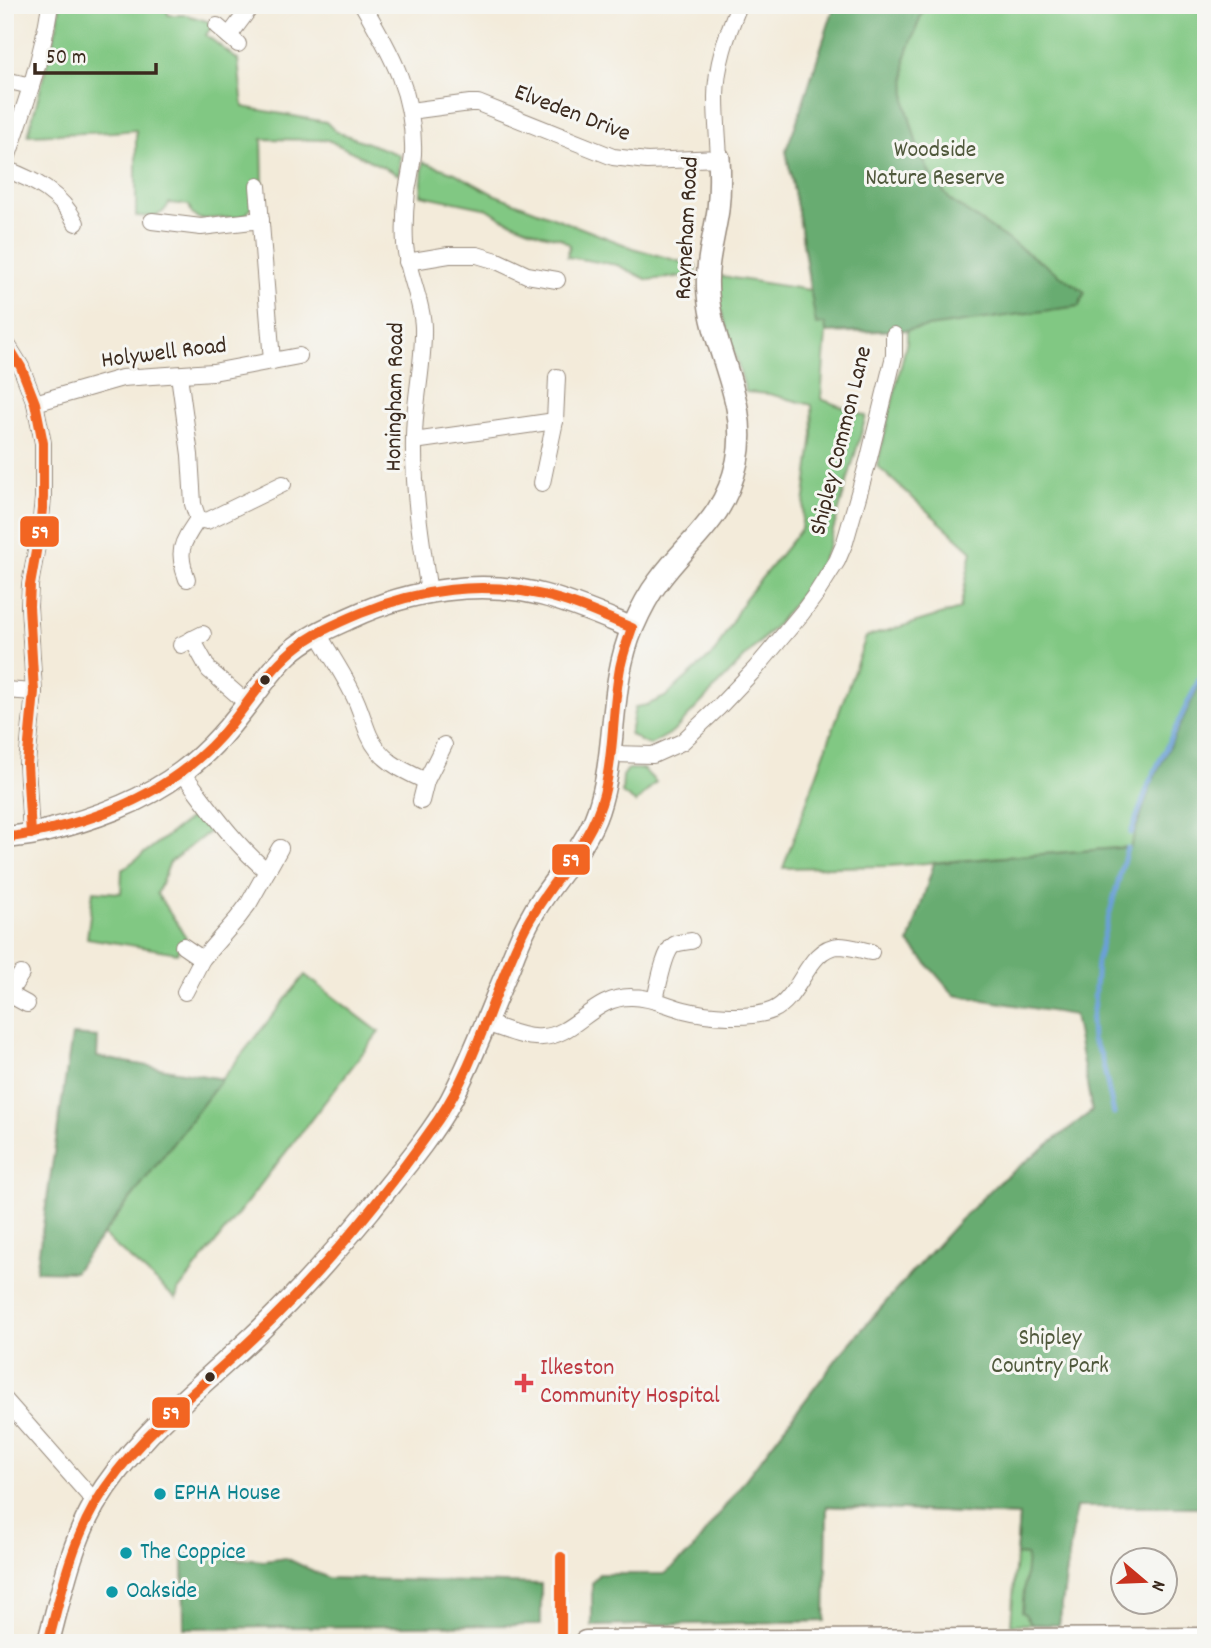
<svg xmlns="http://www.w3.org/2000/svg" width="1211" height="1648" font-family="Dekko,sans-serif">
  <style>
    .green { fill: #81c883; stroke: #5e7950; stroke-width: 2 }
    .forest { fill: #68ac71; stroke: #526b48; stroke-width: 2 }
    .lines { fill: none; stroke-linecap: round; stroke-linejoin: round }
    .stream { stroke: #6aa0d7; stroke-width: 5 }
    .street-casing { stroke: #978a7c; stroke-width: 18 }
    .secondary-casing { stroke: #978a7c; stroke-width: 24 }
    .primary-casing { stroke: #978a7c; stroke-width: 27 }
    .street { stroke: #fff; stroke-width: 16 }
    .secondary { stroke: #fff; stroke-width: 21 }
    .primary { stroke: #fff; stroke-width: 24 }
    .bus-1-casing { stroke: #f6f6f2; stroke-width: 16 }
    .bus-1 { stroke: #f26522; stroke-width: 10 }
    .bus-dot { fill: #3b2a1e; stroke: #f6f6f2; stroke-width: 2.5 }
    .health-dot { fill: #e0444e; stroke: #f6f6f2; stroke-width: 2.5 }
    .culture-dot { fill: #0f9aa8; stroke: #f6f6f2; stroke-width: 2.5 }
    .labels { text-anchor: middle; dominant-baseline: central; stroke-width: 6; stroke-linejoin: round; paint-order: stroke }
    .street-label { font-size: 24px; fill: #3b2a1e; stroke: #f6f6f2 }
    .park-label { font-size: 24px; fill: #50593c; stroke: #f6f6f2 }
    .health-label { font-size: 24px; fill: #be3a42; stroke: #f6f6f2; text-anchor: start }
    .culture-label { font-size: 24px; fill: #0d838f; stroke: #f6f6f2; text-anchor: start }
    .line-badge { stroke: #f6f6f2; stroke-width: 2.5 }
    .badge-label { font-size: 19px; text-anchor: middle; font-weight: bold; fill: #fff }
  </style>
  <rect width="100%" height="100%" fill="#f6f6f2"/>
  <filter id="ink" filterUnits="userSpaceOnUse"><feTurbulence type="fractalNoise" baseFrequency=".0143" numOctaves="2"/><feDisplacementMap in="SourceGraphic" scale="14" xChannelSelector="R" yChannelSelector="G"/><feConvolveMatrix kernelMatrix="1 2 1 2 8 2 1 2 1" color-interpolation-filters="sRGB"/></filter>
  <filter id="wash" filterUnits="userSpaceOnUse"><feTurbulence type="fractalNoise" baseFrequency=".00686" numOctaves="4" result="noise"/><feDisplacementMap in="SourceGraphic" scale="28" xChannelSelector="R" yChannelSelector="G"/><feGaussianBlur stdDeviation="1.57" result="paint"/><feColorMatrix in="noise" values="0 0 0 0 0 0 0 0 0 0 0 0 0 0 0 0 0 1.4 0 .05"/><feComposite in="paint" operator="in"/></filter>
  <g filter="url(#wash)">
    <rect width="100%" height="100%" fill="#f3ebda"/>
    <g class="green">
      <path d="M60,5H167L168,15H187L210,22L212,26L206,35L238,60L243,107L326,122L335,131L400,155L399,175L328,140L262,139L263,182L252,199L251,207L247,214L239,217L200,219L192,214L189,205L169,203C163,218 151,217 136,216V130L113,132L28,135L58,23Z"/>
      <polygon points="835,5 1206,5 1206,1507 1076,1507 1059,1625 1011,1624 1019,1516 827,1506 825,1621 592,1626 592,1583 599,1574 664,1574 689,1554 839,1356 913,1271 959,1221 999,1182 1093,1111 1130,847 889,866 783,868 866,637 960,609 972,551 877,466 907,341 907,330 826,333 821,399 866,416 828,548 809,585 777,624 673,732 650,745 642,742 630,734 635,707 647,705 665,697 715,652 744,600 801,529 813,434 812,405 769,394 746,392 721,309 719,276 810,290 800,222 786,150 796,124"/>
      <polygon points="423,162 455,173 493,194 636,249 696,266 696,275 648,280 617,265 567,257 570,245 560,238 542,234 502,218 488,209 421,195"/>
      <polygon points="628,769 643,769 656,782 636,803 622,793 623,776"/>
      <polygon points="200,811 213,829 170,862 157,894 186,937 177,953 87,938 93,891 121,893 122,870"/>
      <polygon points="305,975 379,1032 178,1291 176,1299 103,1235 222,1079"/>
    </g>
    <g class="forest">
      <polygon points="835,5 925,5 905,59 906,105 917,145 929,172 951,201 1085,292 1079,306 907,330 826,332 825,324 816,325 800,222 786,150 796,124"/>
      <polygon points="1206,671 1206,1507 1076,1507 1059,1625 1031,1624 1025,1614 1022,1612 1027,1556 1016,1555 1019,1516 827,1506 825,1621 592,1626 592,1583 599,1574 664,1574 689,1554 839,1356 913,1271 959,1221 999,1182 1092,1111 1074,1015 954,995 909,943 934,863 1130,847 1151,785"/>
      <polygon points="72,1035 98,1037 97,1057 222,1079 74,1272 36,1271"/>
      <polygon points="183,1554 264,1561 286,1558 328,1578 541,1584 541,1625 184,1628"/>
    </g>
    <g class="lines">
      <g class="stream">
        <polyline points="1131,833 1150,781 1206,665"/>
        <polyline points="1114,1114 1101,1055 1092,1040 1091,1023 1094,1003 1097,961 1127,848"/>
      </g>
    </g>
  </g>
  <g filter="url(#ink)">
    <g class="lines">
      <g class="street-casing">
        <g id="street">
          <path d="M363,5C392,55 415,95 413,154C412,167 409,179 407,191C405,208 404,227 405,244C407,273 422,299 423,327C424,365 414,401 414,439C413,490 421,541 429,592"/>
          <polyline points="217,26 238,44"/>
          <polyline points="229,36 252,5"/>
          <polyline points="5,80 31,86"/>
          <path d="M410,111L470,103H478L613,157L647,161L719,158C718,138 716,117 716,97C716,65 727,34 739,5"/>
          <path d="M5,164C23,112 42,60 50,5"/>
          <path d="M5,169C35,180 61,194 76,223"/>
          <polyline points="258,186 272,361"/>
          <polyline points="152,221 201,227 261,220"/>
          <polyline points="407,262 449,255 477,255 497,261 527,275 557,280"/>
          <polyline points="5,341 21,367 35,403 43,443 43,498 40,529 30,585 29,606 34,692 27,764 31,834"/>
          <polyline points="179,375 190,455 193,504 198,519 207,521 283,484"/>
          <polyline points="35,403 122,378 213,372 299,356"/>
          <polyline points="414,441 555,421"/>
          <polyline points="542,483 555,421 557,377"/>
          <path d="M187,579C176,550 182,543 198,519"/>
          <path d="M318,633C329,653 343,673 353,694C360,707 363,721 369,735C380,761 402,770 426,781"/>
          <polyline points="192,639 209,670 248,704"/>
          <polyline points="181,645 203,634"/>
          <polyline points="5,690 34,692"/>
          <polyline points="611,754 653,755 682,742 718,708 756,668 802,613 816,594 837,561 845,542 869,458 894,356 894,335"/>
          <path d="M182,772C209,807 233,843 267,871"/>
          <polyline points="421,801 426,781 444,745"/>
          <polyline points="183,946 202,959"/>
          <polyline points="5,992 27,1004"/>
          <polyline points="185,992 202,959 237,919 249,903 280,848"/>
          <polyline points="9,993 21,974"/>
          <path d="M655,1000C658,988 664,951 674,945C679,942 686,942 691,941"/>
          <path d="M485,1023C503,1028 523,1039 542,1037C575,1036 593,996 632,997C651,997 666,1005 684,1010C707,1016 750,1020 773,1010C801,998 807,947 839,946C850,946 861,950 871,952"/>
          <polyline points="5,1400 96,1503"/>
        </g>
      </g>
      <g class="secondary-casing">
        <g id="secondary">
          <path d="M5,838C17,836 30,835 42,832C91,820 141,803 182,772C211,751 233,723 254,695C265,681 275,666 288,654C306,637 330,627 352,617C410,590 481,579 543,595C574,603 603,616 632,628"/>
          <path d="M48,1643C61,1596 70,1547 94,1505C133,1438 198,1389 253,1337C294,1298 333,1255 369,1211C395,1178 431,1137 451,1100C473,1058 490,1011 509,967C516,948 524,929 534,912C554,877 585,850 598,811C618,751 608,685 633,627C640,611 648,595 658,582C691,537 724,521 737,462C750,401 713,353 708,294C705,265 714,238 718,210C720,192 720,176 719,158"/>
        </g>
      </g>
      <g class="primary-casing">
        <path id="primary" d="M586,1643C792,1641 999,1642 1206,1640"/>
      </g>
      <use href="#street" class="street"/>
      <use href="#secondary" class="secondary"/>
      <use href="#primary" class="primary"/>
      <g class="bus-1-casing">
        <g id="bus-1">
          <polyline points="5,341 21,367 35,403 43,443 43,498 40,529 30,585 29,606 34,692 27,764 31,834"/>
          <path d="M5,838C85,826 165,798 221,736C245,709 264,675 292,651C312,634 337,623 361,613C419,589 482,581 543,595C574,602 603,616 632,628C627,643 621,658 619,674C612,714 614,755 604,794C591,846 549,882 525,928C493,990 478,1062 438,1120C384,1197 323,1271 255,1336C199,1390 134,1437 94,1506C70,1548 60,1597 48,1643"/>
          <polyline points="561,1557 561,1643"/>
        </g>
      </g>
      <use href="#bus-1" class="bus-1"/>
    </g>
  </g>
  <g class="bus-dot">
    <circle cx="265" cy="680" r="6"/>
    <circle cx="210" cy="1377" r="6"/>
  </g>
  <path class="health-dot" d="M520.5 1372.5h7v7h7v7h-7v7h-7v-7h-7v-7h7z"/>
  <g class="culture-dot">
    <circle cx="160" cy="1494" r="7"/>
    <circle cx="126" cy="1553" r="7"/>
    <circle cx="112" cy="1592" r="7"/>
  </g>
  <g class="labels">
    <g class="street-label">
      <text transform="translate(572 114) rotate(21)">Elveden Drive</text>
      <text transform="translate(688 228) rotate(-87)">Rayneham Road</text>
      <text transform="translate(164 354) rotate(-7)">Holywell Road</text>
      <text transform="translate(396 397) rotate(-89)">Honingham Road</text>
      <text transform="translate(842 441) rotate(-76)">Shipley Common Lane</text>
    </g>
    <g class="park-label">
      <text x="935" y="151">Woodside<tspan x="935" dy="28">Nature Reserve</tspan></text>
      <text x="1050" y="1339">Shipley<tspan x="1050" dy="28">Country Park</tspan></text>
    </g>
    <g class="health-label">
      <text x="540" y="1369">Ilkeston<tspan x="540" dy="28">Community Hospital</tspan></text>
    </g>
    <g class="culture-label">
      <text x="174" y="1494">EPHA House</text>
      <text x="140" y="1553">The Coppice</text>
      <text x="126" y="1592">Oakside</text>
    </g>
  </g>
  <g class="line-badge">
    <rect x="19" y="515" width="41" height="33" rx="7" fill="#f26522"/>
    <rect x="551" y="843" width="40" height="33" rx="7" fill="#f26522"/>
    <rect x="151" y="1396" width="40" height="33" rx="7" fill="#f26522"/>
  </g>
  <g class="badge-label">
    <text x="40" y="538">59</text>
    <text x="571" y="866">59</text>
    <text x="171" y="1419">59</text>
  </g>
  <rect width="1211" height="1648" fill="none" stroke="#f6f6f2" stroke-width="28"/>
  <g transform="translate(1144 1581) rotate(109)"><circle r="33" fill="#f6f6f2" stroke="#aba49d" stroke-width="2"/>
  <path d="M0-5L12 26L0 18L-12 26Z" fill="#c8321e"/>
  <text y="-10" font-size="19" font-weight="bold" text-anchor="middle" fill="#3b2a1e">N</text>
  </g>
  <path d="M35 63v10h121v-10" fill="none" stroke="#3b2a1e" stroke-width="3.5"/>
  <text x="46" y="63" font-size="21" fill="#3b2a1e" stroke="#f6f6f2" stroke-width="5" paint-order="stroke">50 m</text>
</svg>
